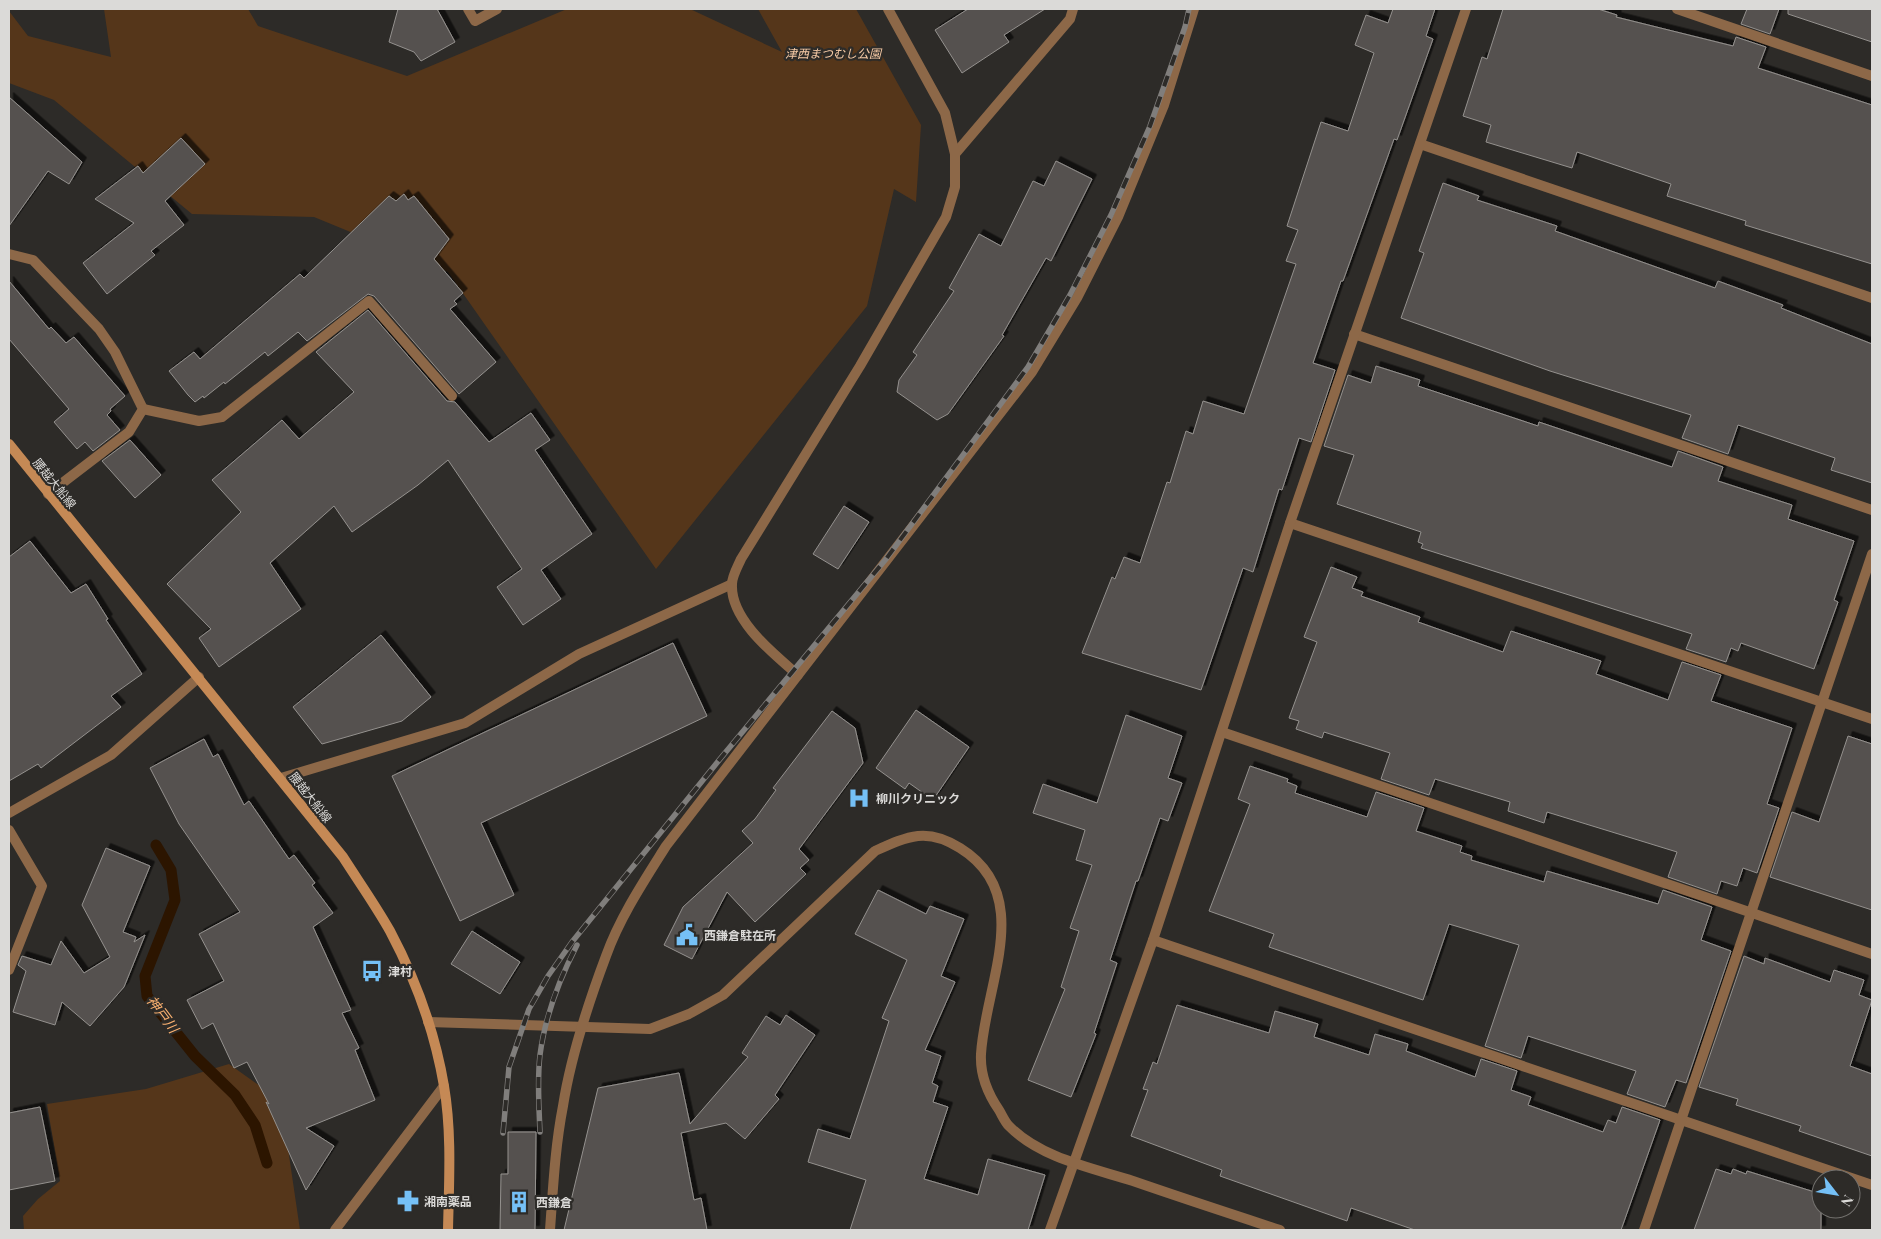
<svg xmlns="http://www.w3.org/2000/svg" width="1881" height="1239" font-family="'Playfair Display','Noto Sans JP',serif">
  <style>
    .green { fill: #55361a }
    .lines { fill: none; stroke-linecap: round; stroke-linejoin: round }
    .stream { stroke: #2c1500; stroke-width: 11 }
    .building { fill: #55514f; stroke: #94918e; filter: url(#shadow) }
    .service { stroke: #8d6848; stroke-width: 10 }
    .minor { stroke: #8d6848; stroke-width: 10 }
    .tertiary { stroke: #8d6848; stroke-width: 10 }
    .secondary { stroke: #c58955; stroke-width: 10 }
    .rail-casing { stroke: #807e7c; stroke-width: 5.5 }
    .rail { stroke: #2d2b28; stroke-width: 4; stroke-dasharray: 11; stroke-linecap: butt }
    .labels { text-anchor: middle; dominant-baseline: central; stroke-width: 4.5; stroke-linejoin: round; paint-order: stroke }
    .park-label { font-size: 12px; font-style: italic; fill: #f7cba6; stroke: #2d2b28 }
    .street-label { font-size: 12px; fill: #dbdad8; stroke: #2d2b28 }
    .poi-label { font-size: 12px; font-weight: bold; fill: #dbdad8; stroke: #2d2b28; text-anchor: start }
    .water-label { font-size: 14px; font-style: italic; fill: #f9b070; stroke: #2d2b28 }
  </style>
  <defs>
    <filter id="shadow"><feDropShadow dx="4.5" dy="-4.5" stdDeviation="0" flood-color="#0009"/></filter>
  </defs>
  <rect width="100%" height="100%" fill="#2d2b28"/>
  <g class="green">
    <polygon points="104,9 248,9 258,26 407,76 567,9 690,9 782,52 758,9 856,9 921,125 916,202 894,189 867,306 656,569 448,272 314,217 192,214 54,100 9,83 9,11 28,36 111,57"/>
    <polygon points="229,1064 281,1101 300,1230 24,1230 23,1216 38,1199 60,1181 47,1104 146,1089"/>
  </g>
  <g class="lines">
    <polyline class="stream" points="156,845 171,870 175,900 145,976 147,996 195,1056 235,1095 255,1125 267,1163"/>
  </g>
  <g class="building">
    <polygon points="398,9 437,9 455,42 421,61 414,52 389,42"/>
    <polygon points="968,9 1045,9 1004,35 1009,42 962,73 935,30"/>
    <polygon points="1393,9 1435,9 1426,36 1433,39 1397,140 1394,139 1343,281 1341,281 1313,363 1335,370 1311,442 1299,438 1282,490 1279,489 1253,572 1243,568 1201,690 1082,653 1112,577 1115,579 1124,557 1140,563 1167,482 1170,483 1186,431 1193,434 1203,401 1244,414 1296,264 1286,261 1298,230 1287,226 1321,122 1348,131 1374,53 1355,45 1366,15 1388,23"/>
    <polygon points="1503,9 1598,9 1617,15 1616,17 1733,46 1736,37 1766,47 1758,68 1872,105 1872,264 1745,225 1746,221 1667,196 1671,184 1577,152 1572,168 1486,142 1491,125 1463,116 1482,57 1487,59"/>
    <polygon points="1747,9 1779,9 1770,34 1741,24"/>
    <polygon points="1788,9 1872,9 1872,42 1788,14"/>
    <polygon points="9,97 82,162 69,184 48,171 9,226"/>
    <polygon points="181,138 205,164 165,201 184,225 151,251 155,255 107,294 83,263 134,223 95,199 138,166 143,173"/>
    <polygon points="1056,161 1092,179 1051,261 1046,258 1002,335 1004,336 948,414 937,420 897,392 899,380 917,355 913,352 954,291 949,288 979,234 1001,246 1033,181 1044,186"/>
    <polygon points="1443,183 1479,196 1477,200 1557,226 1555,231 1715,288 1718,281 1783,305 1781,308 1872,344 1872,483 1831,470 1835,458 1738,425 1728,454 1682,438 1691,415 1550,371 1401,318 1424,253 1419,251"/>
    <polygon points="404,194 408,200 414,196 449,239 434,259 463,293 454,301 457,304 450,309 496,362 459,394 374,296 368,294 307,341 298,332 268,356 265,352 225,384 224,382 204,398 203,396 195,402 188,395 169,371 194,352 200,359 300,274 304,278 389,196 396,201"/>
    <polygon points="9,281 49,329 51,327 66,343 74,337 125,396 110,409 111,411 107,415 120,430 93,451 85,442 77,449 54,422 69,409 9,339"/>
    <polygon points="368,310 447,401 455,402 489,442 531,413 550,440 535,450 592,534 541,570 561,599 523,625 497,587 522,569 448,460 418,485 352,532 334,506 270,563 301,609 219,667 199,638 211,629 167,584 241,512 212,480 282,420 299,439 354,392 316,352"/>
    <polygon points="1376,366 1420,380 1418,386 1538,426 1539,422 1672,467 1678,451 1723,467 1718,481 1792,505 1788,519 1854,541 1834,600 1838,602 1814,669 1741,643 1738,651 1731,648 1726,662 1686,649 1692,634 1421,548 1423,544 1418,542 1421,532 1337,504 1354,455 1324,446 1348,375 1371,383"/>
    <polygon points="130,440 161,475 135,498 102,461"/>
    <polygon points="844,506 869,522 838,569 813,554"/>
    <polygon points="30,541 71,593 86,584 108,619 106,620 142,674 111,696 121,707 41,768 38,764 9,781 9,557"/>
    <polygon points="1331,567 1357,577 1352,588 1363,592 1361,596 1420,617 1418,622 1503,652 1511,631 1601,661 1596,674 1668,700 1682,662 1721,675 1711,701 1792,728 1767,804 1779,808 1757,873 1743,868 1737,886 1721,881 1717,894 1668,877 1677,852 1547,812 1544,823 1508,811 1510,802 1435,779 1429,795 1381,779 1390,753 1324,732 1322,738 1296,729 1299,721 1289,718 1317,642 1304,637"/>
    <polygon points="381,635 431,697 402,721 322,744 293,707"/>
    <polygon points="673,643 707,716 481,823 514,895 460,921 392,776"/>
    <polygon points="916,710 969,747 933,800 909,783 905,789 876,768"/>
    <polygon points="832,711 855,728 863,763 799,849 809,860 800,868 806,874 755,922 727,892 692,959 664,945 683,907 753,843 742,831 755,819 776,790 773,788"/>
    <polygon points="1126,715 1182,736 1168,778 1182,783 1168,821 1160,818 1138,881 1136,881 1110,960 1117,963 1094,1033 1096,1034 1071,1097 1028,1080 1065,989 1061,987 1079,931 1070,928 1092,865 1076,860 1085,830 1033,813 1043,784 1097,803"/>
    <polygon points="1848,736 1872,744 1872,910 1770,877 1792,812 1819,822"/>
    <polygon points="204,739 213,757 218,754 244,805 249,801 289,859 294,855 315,883 312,885 333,913 313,927 351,1010 342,1013 359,1048 355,1050 375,1100 306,1128 334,1146 306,1190 266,1102 269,1104 247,1062 234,1068 213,1023 202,1029 187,1000 224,981 199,934 240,912 179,824 150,768"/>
    <polygon points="1250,766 1288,779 1287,782 1297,786 1295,793 1367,817 1376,792 1424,808 1416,831 1462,846 1460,852 1472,856 1471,860 1544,882 1547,871 1658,904 1663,890 1712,907 1701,940 1731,951 1686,1083 1676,1080 1665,1107 1627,1094 1636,1071 1528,1036 1521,1058 1485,1046 1519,945 1449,924 1423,1000 1269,947 1274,934 1209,911 1250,804 1238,799"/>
    <polygon points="106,848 150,866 123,932 136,937 134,942 145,935 124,987 90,1026 62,1002 55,1025 13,1012 26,971 18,965 22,956 51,965 61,941 84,973 110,957 82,905"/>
    <polygon points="878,890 926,914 930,906 964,919 941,976 955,982 925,1050 941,1056 932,1083 938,1086 933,1102 948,1107 924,1179 978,1195 988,1159 1045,1175 1028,1230 850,1230 866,1180 808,1162 818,1129 850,1139 889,1021 882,1018 907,960 855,934"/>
    <polygon points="472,931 520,962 500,994 451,964"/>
    <polygon points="1744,956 1764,964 1765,958 1830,982 1834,970 1864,980 1859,995 1872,1000 1850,1066 1872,1074 1872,1156 1799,1131 1801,1126 1736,1105 1738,1099 1699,1087"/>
    <polygon points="1177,1005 1269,1033 1275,1011 1318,1024 1314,1037 1369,1055 1375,1034 1408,1044 1406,1051 1475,1077 1481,1059 1517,1071 1511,1090 1531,1097 1528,1105 1603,1132 1608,1120 1616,1123 1622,1107 1660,1120 1621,1230 1415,1230 1351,1208 1347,1221 1220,1176 1222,1170 1131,1136 1148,1090 1143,1089 1153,1062 1157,1064"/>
    <polygon points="786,1015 815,1035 775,1095 779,1099 745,1139 726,1123 681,1133 694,1200 701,1198 707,1230 564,1230 598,1088 679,1073 690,1124 748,1057 742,1053 766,1016 780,1025"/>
    <polygon points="40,1107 55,1181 9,1190 9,1113"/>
    <polygon points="508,1132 536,1132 535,1230 500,1230 501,1174 508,1174"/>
    <polygon points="1716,1169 1731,1174 1733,1169 1746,1174 1747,1171 1821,1194 1821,1230 1694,1230"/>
  </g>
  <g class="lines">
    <polyline class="service" points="9,830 42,886 9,970"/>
    <g class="minor">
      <polyline points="1677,9 1872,76"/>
      <polyline points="1420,144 1872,298"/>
      <polyline points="9,254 33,260 99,329 115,352 143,409 129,432 48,494"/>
      <polyline points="1354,334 1872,510"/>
      <polyline points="143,409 199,421 222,417 369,301 452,396"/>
      <polyline points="1290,523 1872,719"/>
      <polyline points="1222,732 1872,954"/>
      <polyline points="281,778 465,723 579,654 732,584"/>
      <polyline points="1153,940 1872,1185"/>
      <polyline points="335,1230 444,1086"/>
      <polyline points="1050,1230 1153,940 1290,523 1466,9"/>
      <polyline points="1644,1230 1872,554"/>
    </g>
    <g class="tertiary">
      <polyline points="468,9 475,21 497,9"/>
      <polyline points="955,154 1070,19 1073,9"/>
      <path d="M798,675C774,654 730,620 732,584C732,576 738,566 741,559L860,366L946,217L955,187V154L945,113L888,9"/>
      <polyline points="9,813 111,755 199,677"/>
      <path d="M428,1022L650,1029L689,1014L723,995L875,851C908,836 927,827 960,848C1036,895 985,984 981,1054C980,1074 988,1094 999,1110C1002,1115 1005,1122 1009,1126C1040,1158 1092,1168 1133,1181C1182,1198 1231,1214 1280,1230"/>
      <path d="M550,1230C553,1189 555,1147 563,1106C571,1055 588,1004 606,956C620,917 644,881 666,846L1032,372L1077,298L1118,217L1164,105L1194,9"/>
    </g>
    <path class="secondary" d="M9,444L343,857C359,882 376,906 390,931C415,978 435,1033 444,1086C452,1133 449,1182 448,1230"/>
    <g class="rail-casing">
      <g id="rail">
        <path d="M540,1132C539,1107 537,1080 540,1055C545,1016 559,980 577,945"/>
        <polyline points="503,1133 509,1067 529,1009 548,976 572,942 720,759 886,559 1028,367 1070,295 1111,215 1150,126 1185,27 1189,9"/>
      </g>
    </g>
    <use href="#rail" class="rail"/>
  </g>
  <defs>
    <g id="hospital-bare" transform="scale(1.725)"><path d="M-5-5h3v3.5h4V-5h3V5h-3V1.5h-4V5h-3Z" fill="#75c0f6" stroke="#2d2b28" stroke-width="2.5" paint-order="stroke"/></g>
    <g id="civic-bare" transform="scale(1.725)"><path d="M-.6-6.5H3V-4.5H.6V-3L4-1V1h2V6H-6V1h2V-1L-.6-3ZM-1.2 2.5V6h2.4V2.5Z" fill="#75c0f6" stroke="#2d2b28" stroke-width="2.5" paint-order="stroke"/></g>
    <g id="bus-bare" transform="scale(1.725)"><path d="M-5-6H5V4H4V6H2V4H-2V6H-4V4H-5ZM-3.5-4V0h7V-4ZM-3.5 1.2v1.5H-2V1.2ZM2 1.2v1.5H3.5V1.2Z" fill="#75c0f6" stroke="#2d2b28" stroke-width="2.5" paint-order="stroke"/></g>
    <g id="pharmacy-bare" transform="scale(1.725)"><path d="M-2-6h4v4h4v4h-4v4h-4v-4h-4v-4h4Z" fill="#75c0f6" stroke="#2d2b28" stroke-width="2.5" paint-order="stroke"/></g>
    <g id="building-bare" transform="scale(1.725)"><path d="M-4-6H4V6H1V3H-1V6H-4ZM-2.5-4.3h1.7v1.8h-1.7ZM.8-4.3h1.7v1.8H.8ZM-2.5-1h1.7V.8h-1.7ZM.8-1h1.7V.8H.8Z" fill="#75c0f6" stroke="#2d2b28" stroke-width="2.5" paint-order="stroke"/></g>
  </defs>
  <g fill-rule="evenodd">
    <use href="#hospital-bare" x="859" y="798"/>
    <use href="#civic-bare" x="687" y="935"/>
    <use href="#bus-bare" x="372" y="971"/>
    <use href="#pharmacy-bare" x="408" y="1201"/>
    <use href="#building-bare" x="519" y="1202"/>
  </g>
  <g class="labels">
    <g class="park-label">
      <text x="833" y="53">津西まつむし公園</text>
    </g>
    <g class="street-label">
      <text transform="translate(55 483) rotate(51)">腰越大船線</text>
      <text transform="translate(311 797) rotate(52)">腰越大船線</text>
    </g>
    <g class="poi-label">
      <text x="876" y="798">柳川クリニック</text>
      <text x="704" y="935">西鎌倉駐在所</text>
      <text x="388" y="971">津村</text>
      <text x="424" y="1201">湘南薬品</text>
      <text x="536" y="1202">西鎌倉</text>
    </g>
    <g class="water-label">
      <text transform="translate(163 1014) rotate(53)">神戸川</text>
    </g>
  </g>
  <rect width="1881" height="1239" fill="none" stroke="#dbdad8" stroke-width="20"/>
  <g transform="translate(1836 1194) rotate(121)"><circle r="24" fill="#2d2b28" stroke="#73716e"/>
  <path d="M0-4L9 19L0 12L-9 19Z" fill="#75c0f6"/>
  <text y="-8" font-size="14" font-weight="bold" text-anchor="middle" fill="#dbdad8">N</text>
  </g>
</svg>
